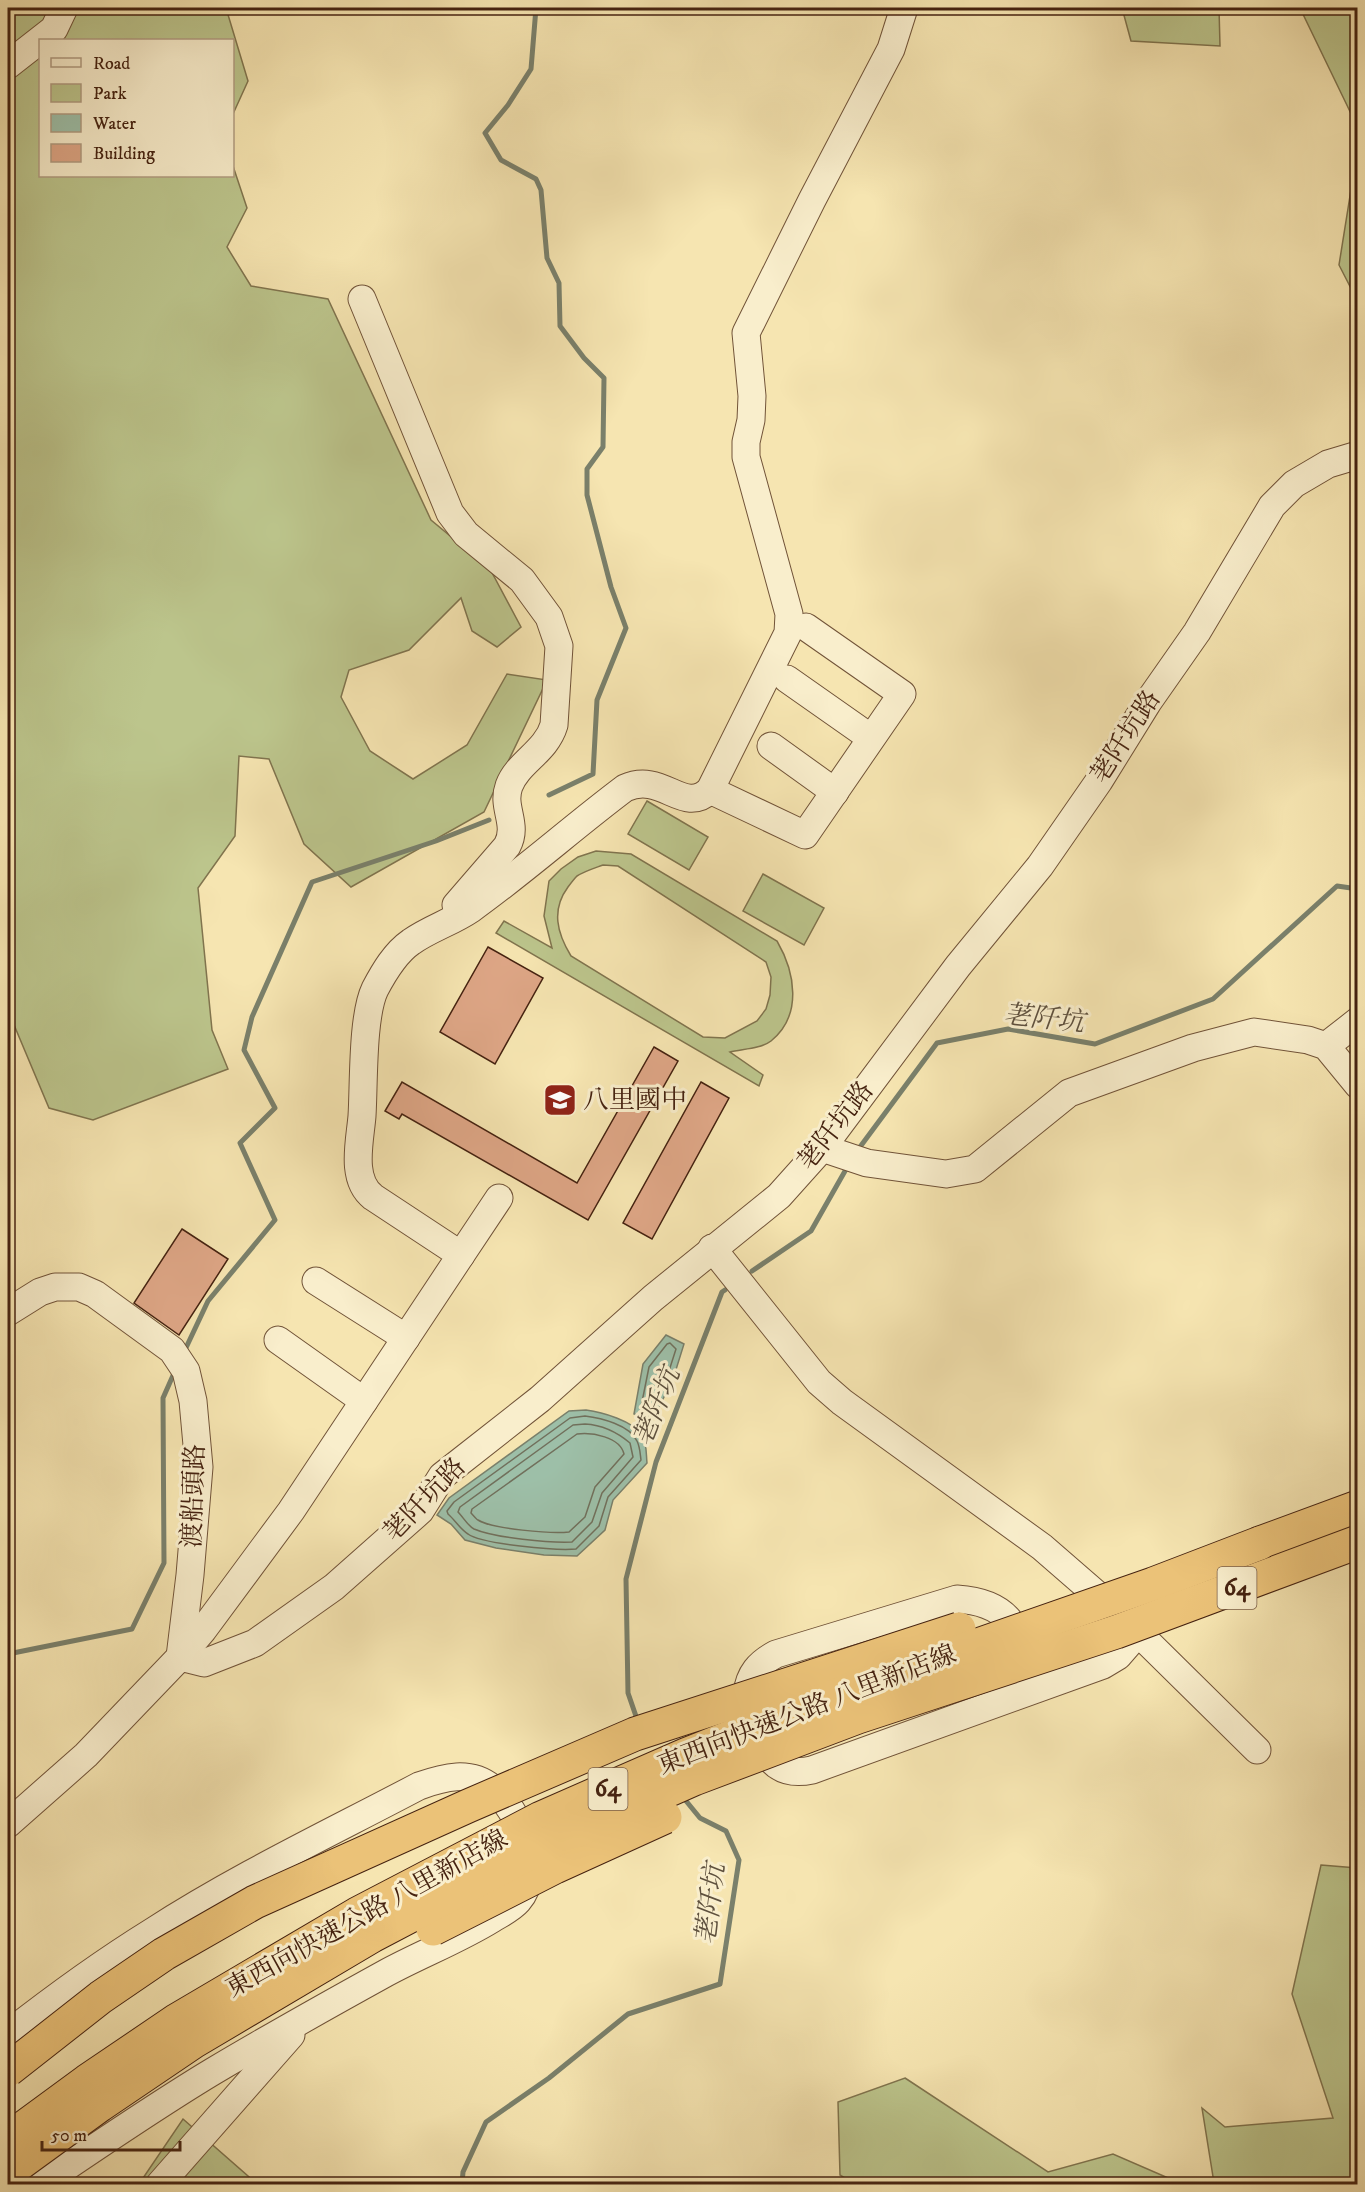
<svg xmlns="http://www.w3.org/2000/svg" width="1365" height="2192" font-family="'IM FELL DW Pica','Noto Serif TC',serif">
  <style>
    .green { fill: #bcc58c; stroke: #80744e; stroke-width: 1.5; fill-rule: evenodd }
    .water { fill: #9dbfa8; stroke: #7a806b; stroke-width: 1.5 }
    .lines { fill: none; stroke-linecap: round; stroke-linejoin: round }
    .shore { stroke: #71705c; stroke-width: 1.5 }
    .stream { stroke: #7a806b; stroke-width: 5 }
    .building { fill: #dea686; stroke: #452210; stroke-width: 1.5 }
    .minor-casing { stroke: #715338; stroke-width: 29 }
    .highway-casing { stroke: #452210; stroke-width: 35 }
    .minor { stroke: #f9eecc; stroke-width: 27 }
    .highway { stroke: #ebc278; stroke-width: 33 }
    .highway-bridge-casing { stroke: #452210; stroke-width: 35; stroke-linecap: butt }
    .highway-bridge { stroke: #ebc278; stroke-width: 33 }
    .labels { text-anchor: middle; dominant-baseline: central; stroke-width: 6; stroke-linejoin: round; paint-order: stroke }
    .shield { fill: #f9eecc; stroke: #7b5f48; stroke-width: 1.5 }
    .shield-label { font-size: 24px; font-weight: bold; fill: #452210 }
    .street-label { font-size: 26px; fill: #452210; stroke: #f9eecc }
    .poi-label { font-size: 26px; fill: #452210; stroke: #f9eecc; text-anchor: start }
    .water-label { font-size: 27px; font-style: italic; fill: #5f513e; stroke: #f9eecc }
  </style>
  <rect width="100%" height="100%" fill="#f6e5b1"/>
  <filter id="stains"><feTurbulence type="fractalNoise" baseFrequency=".00333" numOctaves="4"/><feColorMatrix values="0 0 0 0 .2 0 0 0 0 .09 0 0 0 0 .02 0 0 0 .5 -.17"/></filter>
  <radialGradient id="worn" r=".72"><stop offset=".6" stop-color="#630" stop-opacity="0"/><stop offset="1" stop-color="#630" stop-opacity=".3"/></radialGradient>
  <g class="green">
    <polygon points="8,8 226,8 248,81 233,114 232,40 40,40 40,176 232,176 233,166 247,208 227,247 251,286 328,299 431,520 490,569 521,627 497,647 472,631 461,598 409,650 349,670 341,697 370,751 413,779 467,745 507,674 547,680 484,812 351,887 304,844 269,759 239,756 235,836 198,888 212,1030 228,1069 93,1120 49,1108 9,1013"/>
    <polygon points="1122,8 1219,8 1220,46 1131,41"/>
    <polygon points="1300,8 1357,8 1357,126"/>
    <polygon points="1357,152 1358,300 1357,300 1339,265"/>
    <polygon points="647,801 708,837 689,870 628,834"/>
    <path d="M596,851L631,854L777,941C795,972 803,1015 771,1041C761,1049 741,1049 730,1052L763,1075L759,1086L496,933L504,921L552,948L544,916L549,881L561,869L578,857ZM603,865L618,866L766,962L771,977L770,995L766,1009L757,1021L725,1038L703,1037L571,956C557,933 551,910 568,887C571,883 574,879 577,876C585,871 595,868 603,865Z"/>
    <polygon points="763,874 824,908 804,945 743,911"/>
    <polygon points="1321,1865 1357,1868 1357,2184 1209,2184 1214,2183 1202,2108 1225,2127 1333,2118 1292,1994"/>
    <polygon points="905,2078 1048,2172 1113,2154 1182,2184 854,2184 840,2175 838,2102"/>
    <polygon points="183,2119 257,2184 139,2184"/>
  </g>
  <g class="water">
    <polygon points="666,1335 684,1344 674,1376 654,1418 634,1414 643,1364"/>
    <path d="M586,1410C602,1412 633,1421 642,1435C647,1442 646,1454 647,1463L613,1500L605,1530L577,1556L544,1555L496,1548L465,1540L451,1524L437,1515L449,1498L569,1411Z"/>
  </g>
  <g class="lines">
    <g class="shore">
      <polygon points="670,1343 676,1349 668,1374 651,1410 643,1410 641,1407 649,1367 667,1344"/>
      <path d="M585,1416C601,1418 630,1425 637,1441C640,1447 640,1453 641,1460L608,1497L599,1526L576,1549C558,1551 481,1544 468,1534C460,1529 455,1520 448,1514L447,1511L454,1502L570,1418Z"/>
      <path d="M585,1424C602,1425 617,1432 630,1443L633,1457L602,1493L592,1522L572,1542C550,1543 495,1538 474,1529C468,1526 463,1517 458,1512L460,1507L573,1425Z"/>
      <path d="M577,1434C592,1432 620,1437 624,1454L595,1487L585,1517L569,1532C552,1534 492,1529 478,1520C477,1520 472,1514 471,1513L472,1509Z"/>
    </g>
    <g class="stream">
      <polyline points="536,8 531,69 508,105 485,133 501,160 536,179 541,190 547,258 559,283 560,326 584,358 604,378 603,447 587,469 587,495 611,587 626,628 597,700 593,774 549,795"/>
      <polyline points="857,1151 937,1043 1008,1029 1095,1044 1213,999 1337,886 1358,889"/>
      <polyline points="752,1271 811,1231 849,1164"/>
      <polyline points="184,1352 208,1301 275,1220 240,1143 275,1108 244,1050 252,1017 312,882 436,841 489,820"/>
      <polyline points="8,1654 132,1629 164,1563 163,1398 175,1371"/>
      <polyline points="638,1722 628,1693 626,1579 656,1462 722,1292 725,1290"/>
      <polyline points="462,2184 463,2172 486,2122 549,2078 628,2014 720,1984 739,1860 726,1831 700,1818 682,1796"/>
    </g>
  </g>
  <g class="building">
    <polygon points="488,947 543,978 495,1064 440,1032"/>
    <polygon points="654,1047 678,1061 588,1220 402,1114 399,1119 385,1111 402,1082 577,1183"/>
    <polygon points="701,1082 729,1098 652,1239 623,1223"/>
    <polygon points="182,1229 228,1259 179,1335 134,1303"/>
  </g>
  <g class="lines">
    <g class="minor-casing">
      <g id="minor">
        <polyline points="8,65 54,29 64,8"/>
        <path d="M362,299L450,513L466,534L522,580L549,617L559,646L554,725C546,752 518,762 509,786C501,808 519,824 507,846L456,905"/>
        <polyline points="787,679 871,738"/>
        <polyline points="771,746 835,792"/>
        <polyline points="710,790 805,835 902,694 806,627"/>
        <polyline points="1326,1046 1358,1021"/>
        <polyline points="822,1148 867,1163 946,1174 975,1169 1069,1093 1193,1048 1254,1032 1308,1040 1326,1046 1358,1085"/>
        <polyline points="712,1248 819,1382 842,1402 1042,1547 1118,1613 1257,1750"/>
        <polyline points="461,1255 499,1198"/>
        <polyline points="316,1281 406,1338"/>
        <polyline points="8,1312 40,1292 55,1287 79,1287 95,1294 172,1350 186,1371 193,1401 199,1467 190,1575 180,1657"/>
        <polyline points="278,1340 364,1401"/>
        <polyline points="1229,1572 1305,1544"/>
        <path d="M180,1657L203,1630L291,1511L461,1255L373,1197C350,1179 360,1141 362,1116C364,1083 362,1016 375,989C384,972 395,953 411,942C429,929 452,922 471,909C524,871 573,827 625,788C663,771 683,816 710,790L788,633L789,614L746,457V442L751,420L752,396L746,333L812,200L891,49L904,8"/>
        <path d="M1036,1689C1019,1638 1019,1603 957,1599L776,1654C759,1663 749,1674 747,1694C758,1731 761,1781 812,1770L1103,1665L1118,1656L1138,1633"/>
        <polyline points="8,1824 86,1755 180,1657 204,1663 255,1643 334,1587 420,1511 442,1476 540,1399 653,1298 779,1196 822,1148 958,966 1040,866 1099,781 1148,702 1197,632 1272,506 1294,484 1328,464 1358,455"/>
        <path d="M8,2034C54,1998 102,1963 152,1932C237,1877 330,1833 419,1786C444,1777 470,1770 492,1788C519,1810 545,1870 518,1901C511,1909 500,1914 492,1919C458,1940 421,1954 386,1973C328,2005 269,2038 212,2072C154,2107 97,2146 41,2184"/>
        <polyline points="160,2184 291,2035"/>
      </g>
    </g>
    <g class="highway-casing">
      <polyline id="highway" points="1260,1543 1358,1507"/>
    </g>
    <use href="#minor" class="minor"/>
    <use href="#highway" class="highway"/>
    <g class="highway-bridge-casing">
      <g id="highway-bridge">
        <polyline points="433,1929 555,1867 665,1817"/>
        <polyline points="8,2070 101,1997 164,1954 255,1902 468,1806 635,1734 959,1629"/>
        <polyline points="8,2139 87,2081 177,2020 357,1914 541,1818 685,1755 849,1690 1153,1584 1260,1543"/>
        <polyline points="8,2172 100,2105 193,2042 372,1936 549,1843 694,1779 858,1717 1116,1632 1358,1542"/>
      </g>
    </g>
    <use href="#highway-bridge" class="highway-bridge"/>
  </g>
  <defs>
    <g id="school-square" transform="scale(1.725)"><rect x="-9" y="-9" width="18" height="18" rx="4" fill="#8f2418" stroke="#f9eecc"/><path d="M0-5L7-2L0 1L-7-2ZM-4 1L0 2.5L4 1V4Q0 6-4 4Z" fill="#fff"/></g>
  </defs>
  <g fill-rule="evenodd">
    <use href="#school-square" x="560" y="1100"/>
  </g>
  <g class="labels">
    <g class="shield">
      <rect x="1217.5" y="1567" width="39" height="42" rx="4.5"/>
      <rect x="588.5" y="1768" width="39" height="42" rx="4.5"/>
    </g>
    <g class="shield-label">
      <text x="1237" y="1588">64</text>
      <text x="608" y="1789">64</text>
    </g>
    <g class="street-label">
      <text transform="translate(1126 737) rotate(-57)">荖阡坑路</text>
      <text transform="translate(836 1126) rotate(-52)">荖阡坑路</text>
      <text transform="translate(194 1496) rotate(-88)">渡船頭路</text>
      <text transform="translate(425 1500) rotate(-46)">荖阡坑路</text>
      <text transform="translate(807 1710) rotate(-21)">東西向快速公路 八里新店線</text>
      <text transform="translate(367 1914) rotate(-29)">東西向快速公路 八里新店線</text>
    </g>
    <g class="poi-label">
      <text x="583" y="1100">八里國中</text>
    </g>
    <g class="water-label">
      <text transform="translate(1044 1019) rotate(6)">荖阡坑</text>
      <text transform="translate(657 1407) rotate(-68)">荖阡坑</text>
      <text transform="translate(711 1904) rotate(-83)">荖阡坑</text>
    </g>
  </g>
  <rect width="1365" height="2192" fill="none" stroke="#f6e5b1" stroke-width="30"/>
  <rect x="9" y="9" width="1347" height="2174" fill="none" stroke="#452210" stroke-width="3"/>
  <rect x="15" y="15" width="1335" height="2162" fill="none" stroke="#452210" stroke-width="1.5"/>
  <rect x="39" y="39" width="195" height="138" fill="#f9eecc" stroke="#b19c81" stroke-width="1.5"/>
  <rect x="51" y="58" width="30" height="9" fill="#f9eecc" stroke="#b19c81" stroke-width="1.5"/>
  <text x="93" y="69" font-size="18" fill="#452210">Road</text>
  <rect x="51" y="84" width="30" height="18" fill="#bcc58c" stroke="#b19c81" stroke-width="1.5"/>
  <text x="93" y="99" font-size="18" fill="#452210">Park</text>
  <rect x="51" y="114" width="30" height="18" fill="#9dbfa8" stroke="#b19c81" stroke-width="1.5"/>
  <text x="93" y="129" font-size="18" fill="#452210">Water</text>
  <rect x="51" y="144" width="30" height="18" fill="#dea686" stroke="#b19c81" stroke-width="1.5"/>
  <text x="93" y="159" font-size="18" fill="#452210">Building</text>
  <path d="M42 2141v9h138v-9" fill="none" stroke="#452210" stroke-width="3"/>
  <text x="51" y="2141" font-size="18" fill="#452210" stroke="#f9eecc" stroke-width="4.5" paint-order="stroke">50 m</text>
  <rect width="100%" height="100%" filter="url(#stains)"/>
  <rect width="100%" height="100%" fill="url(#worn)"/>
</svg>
